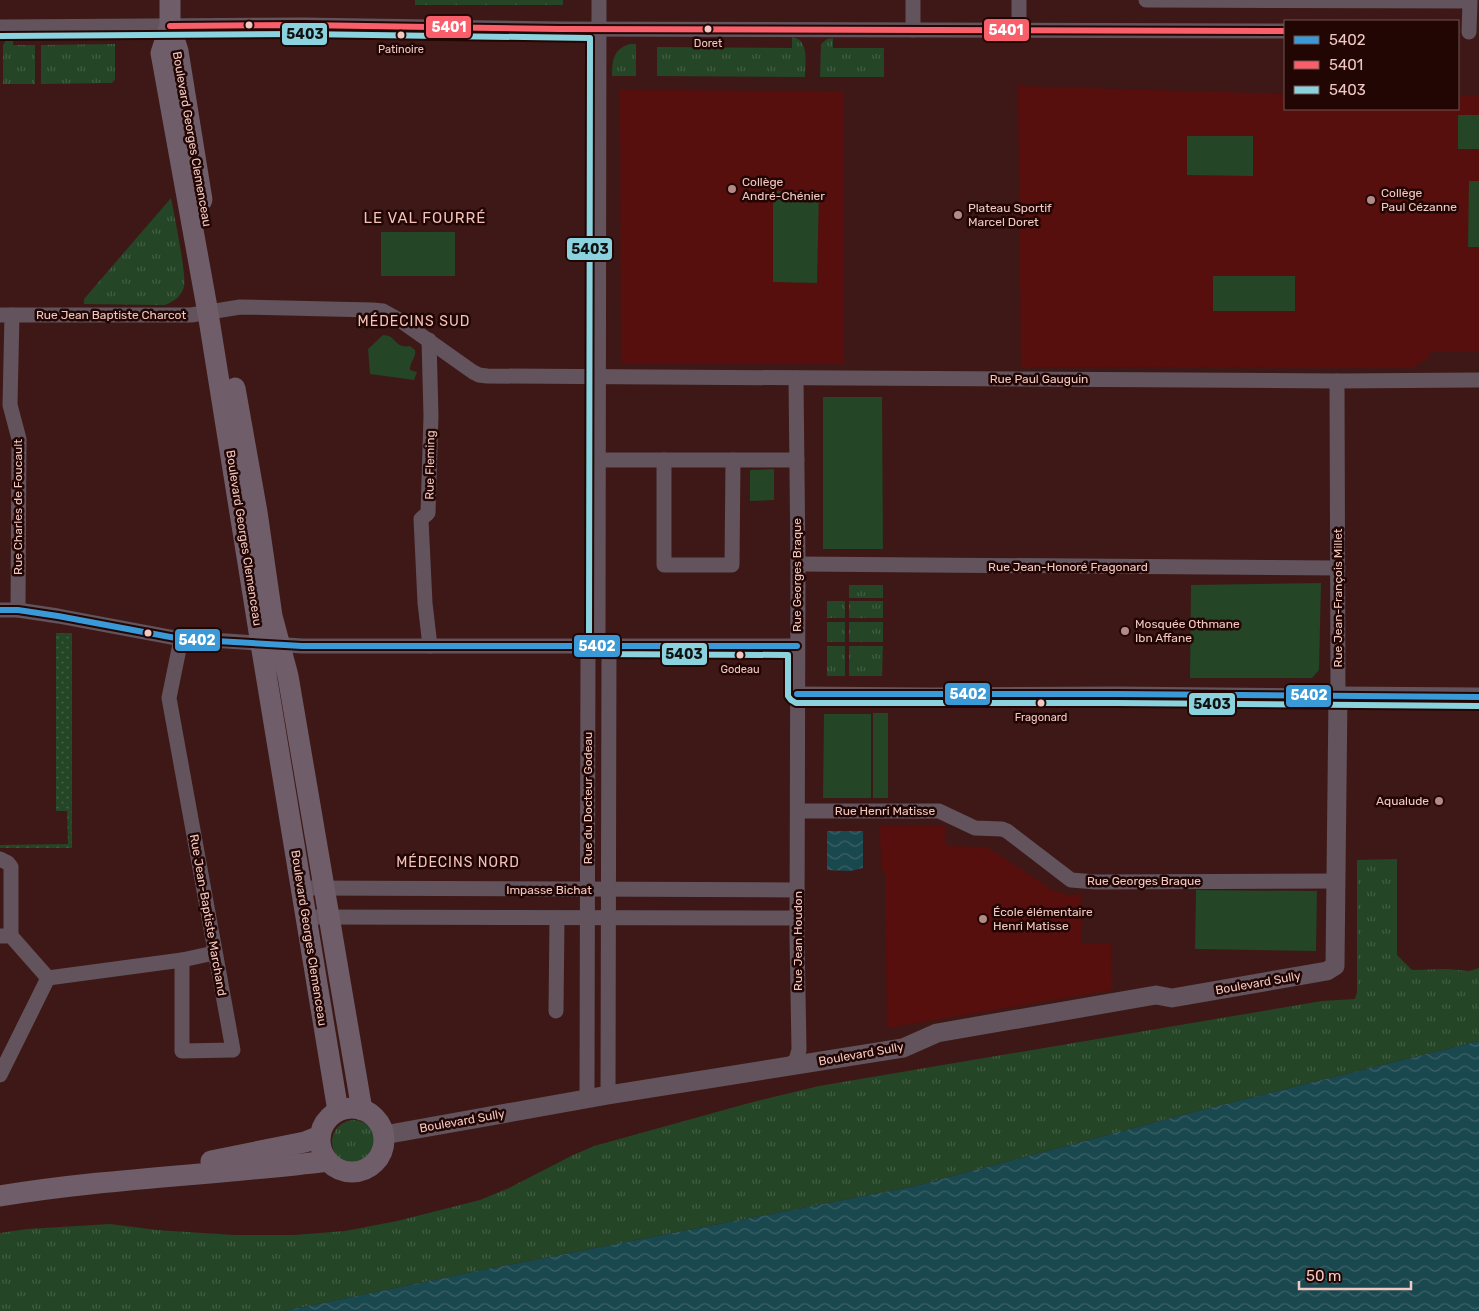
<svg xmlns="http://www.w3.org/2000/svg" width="1479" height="1311" font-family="Rubik,sans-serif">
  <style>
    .built { fill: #560f0c }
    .grass { fill: url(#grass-tufts) }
    .park { fill: #244526 }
    .garden { fill: url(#garden-dots) }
    .water { fill: url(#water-waves) }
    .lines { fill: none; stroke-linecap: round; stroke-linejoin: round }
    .minor { stroke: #62535d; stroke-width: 15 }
    .tertiary { stroke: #62535d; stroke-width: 19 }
    .secondary { stroke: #6f5d69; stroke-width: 21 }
    .bus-1-casing { stroke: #210604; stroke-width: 10 }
    .bus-2-casing { stroke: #210604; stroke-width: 10 }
    .bus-3-casing { stroke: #210604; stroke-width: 10 }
    .bus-1 { stroke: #3a99d7; stroke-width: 6 }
    .bus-2 { stroke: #f85f6b; stroke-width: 6 }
    .bus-3 { stroke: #8ad3de; stroke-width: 6 }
    .bus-dot { fill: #f2c8c2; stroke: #210604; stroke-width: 2 }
    .poi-dot { fill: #b38a86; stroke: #210604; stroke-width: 2 }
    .labels { text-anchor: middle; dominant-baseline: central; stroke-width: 5; stroke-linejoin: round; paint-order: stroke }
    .bus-label { font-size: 11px; fill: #f2c8c2; stroke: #210604 }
    .street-label { font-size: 12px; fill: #f2c8c2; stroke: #210604 }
    .poi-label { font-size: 12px; fill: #f2c8c2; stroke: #210604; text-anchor: start }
    .neighbourhood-label { font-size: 14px; letter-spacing: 1px; fill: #f4c2bb; stroke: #210604 }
    .quarter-label { font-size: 15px; letter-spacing: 1px; fill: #f4c2bb; stroke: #210604 }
    .line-badge { stroke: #210604; stroke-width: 2 }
    .badge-label { font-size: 14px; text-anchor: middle; font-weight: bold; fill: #fff }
    .pale-badge-label { font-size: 14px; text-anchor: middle; font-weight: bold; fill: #111 }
  </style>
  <defs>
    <pattern id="grass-tufts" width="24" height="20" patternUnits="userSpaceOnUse" patternTransform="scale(1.25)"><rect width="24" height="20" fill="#244526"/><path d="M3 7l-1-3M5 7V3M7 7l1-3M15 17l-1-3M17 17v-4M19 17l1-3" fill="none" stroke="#445e44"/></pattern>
    <pattern id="garden-dots" width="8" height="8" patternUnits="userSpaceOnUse" patternTransform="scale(1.25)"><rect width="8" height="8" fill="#244526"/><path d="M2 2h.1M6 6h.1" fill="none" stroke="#445e44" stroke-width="1.8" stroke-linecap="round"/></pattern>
    <pattern id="water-waves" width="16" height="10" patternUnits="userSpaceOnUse" patternTransform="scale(1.25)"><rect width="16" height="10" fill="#1a484f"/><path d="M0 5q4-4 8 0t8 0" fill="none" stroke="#3c6167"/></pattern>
  </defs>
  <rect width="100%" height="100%" fill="#3d1816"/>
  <g class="built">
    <polygon points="1018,86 1285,94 1285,109 1458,109 1458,95 1479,95 1479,352 1429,352 1429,357 1412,368 1021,367"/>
    <polygon points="620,90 844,91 844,363 621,363"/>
    <polygon points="880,826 945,826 945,846 987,847 1054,891 1068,895 1081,894 1082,944 1111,944 1112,990 887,1028 885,872 881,871"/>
  </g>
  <g class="grass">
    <rect x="415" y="0" width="148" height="5"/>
    <polygon points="9,35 13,35 13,45 35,45 35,84 3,84 3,45"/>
    <path d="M792,37C810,40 805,63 805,77L657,76V47L792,48Z"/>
    <polygon points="833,38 833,48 884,48 884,77 820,77 821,44 827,39"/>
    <polygon points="115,44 115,79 112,83 41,84 41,45"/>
    <path d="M630,44H636V76H612C612,61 613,49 630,44Z"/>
    <path d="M171,198C174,213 187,277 184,287C181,297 173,302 165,305L84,304V299Z"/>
    <rect x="849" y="585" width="34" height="13"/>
    <rect x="827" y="601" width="18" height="17"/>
    <rect x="849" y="601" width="34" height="17"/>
    <rect x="827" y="622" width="18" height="20"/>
    <rect x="849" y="622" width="34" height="20"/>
    <rect x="827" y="646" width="18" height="30"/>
    <polygon points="849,646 883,646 882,676 849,676"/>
    <polygon points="1397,859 1397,955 1412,970 1447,969 1469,971 1479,968 1479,1041 1201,1110 915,1186 482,1270 284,1311 0,1311 0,1233 27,1229 110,1224 157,1230 234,1235 294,1235 345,1231 397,1221 480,1200 509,1188 571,1156 594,1146 749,1103 819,1086 1322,1001 1355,999 1357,992 1357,860"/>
    <circle cx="354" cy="1142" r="22"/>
  </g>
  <g class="park">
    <rect x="1458" y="115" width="21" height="34"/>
    <polygon points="1187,136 1253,136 1253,176 1187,175"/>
    <polygon points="1469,181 1479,181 1479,247 1468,247"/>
    <polygon points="773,191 819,191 817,283 773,282"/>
    <rect x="381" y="232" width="74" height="44"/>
    <rect x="1213" y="276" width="82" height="35"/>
    <path d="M383,335C397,335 394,349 410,346L415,350C417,357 409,363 410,370L417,372L414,380L370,374L368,349Z"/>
    <polygon points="823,397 882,397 883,549 823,549"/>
    <polygon points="774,469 774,500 750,501 750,470"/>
    <polygon points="1321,583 1319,670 1312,678 1190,678 1191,585"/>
    <rect x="873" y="713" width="15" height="85"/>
    <polygon points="824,714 871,714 871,798 823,798"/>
    <polygon points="1196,890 1317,891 1316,951 1195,949"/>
  </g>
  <polygon class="garden" points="56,633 72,633 72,848 0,848 0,845 68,844 67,811 56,811"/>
  <g class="water">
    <polygon points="827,831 863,831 863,868 850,871 827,870"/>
    <polygon points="1479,1041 1479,1311 284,1311 482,1270 915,1186 1201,1110"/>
  </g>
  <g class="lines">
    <g class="minor">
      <polyline points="1019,0 1019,30"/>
      <polyline points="1146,0 1470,1 1469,32"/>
      <polyline points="0,27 303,25 560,29 1285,31"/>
      <polyline points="913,30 913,0"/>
      <polyline points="0,315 191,315 240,307 373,310 383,311 401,321 473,372 479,375 487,376 1337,381 1479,380"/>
      <polyline points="12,315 10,405 19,439 18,610"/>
      <polyline points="429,340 431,416 428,513 421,519 425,603 430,646"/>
      <polyline points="598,460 797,460"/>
      <polyline points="664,460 664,565 732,565 733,460"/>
      <polyline points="798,564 1338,568"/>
      <polyline points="0,610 18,610 58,616 181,639 227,641 302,646 797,646"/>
      <polyline points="181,639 169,698 233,1050 182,1051 182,960"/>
      <polyline points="598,646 599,0"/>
      <polyline points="797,694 932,695 1116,694 1338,696 1337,381"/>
      <polyline points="798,811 939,811 975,828 1002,829 1007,831 1071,880 1096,882 1337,881"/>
      <polyline points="0,859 8,863 11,867 11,936"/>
      <polyline points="301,888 797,890"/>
      <polyline points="306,917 797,918"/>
      <polyline points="0,936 11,936 48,978"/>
      <polyline points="48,978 182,960 214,953"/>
      <polyline points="556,1011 557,918"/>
      <polyline points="788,1066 796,1060 799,1050 797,936 798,564 796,378"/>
      <polyline points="0,1075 48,978"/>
      <polyline points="608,1095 609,646"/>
      <polyline points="587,1099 588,646"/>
    </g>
    <polyline class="tertiary" points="384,1135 608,1095 903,1048 937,1033 1156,995 1172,998 1327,971 1335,966 1338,696 1479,697"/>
    <g class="secondary">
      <polyline points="170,0 170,26 161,53 208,313 261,644 338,1111"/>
      <polyline points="170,26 178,51 202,200"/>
      <polyline points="235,388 257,512 272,616 288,676 362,1110"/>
      <circle cx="352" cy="1140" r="32"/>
      <polyline points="211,1161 305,1142 320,1136"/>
      <path d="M0,1196C109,1178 219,1175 328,1161"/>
    </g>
    <g class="bus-1-casing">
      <g id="bus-1">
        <polyline points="0,610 18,610 58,616 181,639 302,646 797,646"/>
        <polyline points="797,694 1116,694 1479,697"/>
      </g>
    </g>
    <g class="bus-2-casing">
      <polyline id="bus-2" points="170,26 303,25 560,29 1285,31"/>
    </g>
    <g class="bus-3-casing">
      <polyline id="bus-3" points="0,36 303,34 590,38 589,646 591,651 595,654 788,655 788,696 791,700 796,703 1116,703 1479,706"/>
    </g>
    <use href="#bus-1" class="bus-1"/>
    <use href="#bus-2" class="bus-2"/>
    <use href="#bus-3" class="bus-3"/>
  </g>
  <g class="bus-dot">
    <circle cx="249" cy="25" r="4.5"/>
    <circle cx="708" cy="29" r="4.5"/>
    <circle cx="401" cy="35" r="4.5"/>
    <circle cx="148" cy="633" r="4.5"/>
    <circle cx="740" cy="655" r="4.5"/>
    <circle cx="1041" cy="703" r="4.5"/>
  </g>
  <g class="poi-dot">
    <circle cx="732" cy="189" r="5"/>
    <circle cx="1371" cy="200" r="5"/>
    <circle cx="958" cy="215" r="5"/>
    <circle cx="1125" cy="631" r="5"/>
    <circle cx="1439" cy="801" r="5"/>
    <circle cx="983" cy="919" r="5"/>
  </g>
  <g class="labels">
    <g class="bus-label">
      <text x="708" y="43">Doret</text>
      <text x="401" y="49">Patinoire</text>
      <text x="740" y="669">Godeau</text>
      <text x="1041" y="717">Fragonard</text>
    </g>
    <g class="street-label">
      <text transform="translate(192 139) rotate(80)">Boulevard Georges Clemenceau</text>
      <text x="111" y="315">Rue Jean Baptiste Charcot</text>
      <text x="1039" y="379">Rue Paul Gauguin</text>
      <text transform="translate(430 465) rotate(-89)">Rue Fleming</text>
      <text transform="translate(18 507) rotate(-90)">Rue Charles de Foucault</text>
      <text transform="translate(244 538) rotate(81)">Boulevard Georges Clemenceau</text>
      <text x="1068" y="567">Rue Jean-Honoré Fragonard</text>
      <text transform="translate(797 575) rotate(-90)">Rue Georges Braque</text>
      <text transform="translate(1338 598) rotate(-90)">Rue Jean-François Millet</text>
      <text transform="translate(588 798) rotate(-90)">Rue du Docteur Godeau</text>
      <text x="885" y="811">Rue Henri Matisse</text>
      <text x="1144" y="881">Rue Georges Braque</text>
      <text x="549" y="890">Impasse Bichat</text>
      <text transform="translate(208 915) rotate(80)">Rue Jean-Baptiste Marchand</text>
      <text transform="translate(309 938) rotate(81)">Boulevard Georges Clemenceau</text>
      <text transform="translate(798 941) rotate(-90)">Rue Jean Houdon</text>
      <text transform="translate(1258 983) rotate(-10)">Boulevard Sully</text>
      <text transform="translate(861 1054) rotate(-10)">Boulevard Sully</text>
      <text transform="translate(462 1121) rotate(-10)">Boulevard Sully</text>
    </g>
    <g class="poi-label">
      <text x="742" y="182">Collège<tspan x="742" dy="14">André-Chénier</tspan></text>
      <text x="1381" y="193">Collège<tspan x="1381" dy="14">Paul Cézanne</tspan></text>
      <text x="968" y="208">Plateau Sportif<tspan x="968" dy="14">Marcel Doret</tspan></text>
      <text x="1135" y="624">Mosquée Othmane<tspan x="1135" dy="14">Ibn Affane</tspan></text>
      <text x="1429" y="801" text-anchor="end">Aqualude</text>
      <text x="993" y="912">École élémentaire<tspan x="993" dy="14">Henri Matisse</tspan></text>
    </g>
    <g class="neighbourhood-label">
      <text x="414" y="321">MÉDECINS SUD</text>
      <text x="458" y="862">MÉDECINS NORD</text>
    </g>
    <g class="quarter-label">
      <text x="425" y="218">LE VAL FOURRÉ</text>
    </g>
  </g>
  <g class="line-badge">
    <rect x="425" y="15" width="47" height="24" rx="5" fill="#f85f6b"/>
    <rect x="983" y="18" width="47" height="24" rx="5" fill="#f85f6b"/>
    <rect x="281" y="22" width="47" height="24" rx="5" fill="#8ad3de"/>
    <rect x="566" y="237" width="47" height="24" rx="5" fill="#8ad3de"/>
    <rect x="174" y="628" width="47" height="24" rx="5" fill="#3a99d7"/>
    <rect x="573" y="634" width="48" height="24" rx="5" fill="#3a99d7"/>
    <rect x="661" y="642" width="47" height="24" rx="5" fill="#8ad3de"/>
    <rect x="944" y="682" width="47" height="24" rx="5" fill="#3a99d7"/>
    <rect x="1285" y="684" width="47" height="24" rx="5" fill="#3a99d7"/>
    <rect x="1188" y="692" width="48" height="24" rx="5" fill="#8ad3de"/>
  </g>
  <g class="badge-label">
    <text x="449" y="32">5401</text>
    <text x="1006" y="35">5401</text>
    <text x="197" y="645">5402</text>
    <text x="597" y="651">5402</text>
    <text x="968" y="699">5402</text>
    <text x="1309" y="700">5402</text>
  </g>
  <g class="pale-badge-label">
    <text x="305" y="39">5403</text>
    <text x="590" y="254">5403</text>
    <text x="684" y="659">5403</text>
    <text x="1212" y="709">5403</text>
  </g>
  <rect x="1284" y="20" width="175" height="90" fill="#210604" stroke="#755450"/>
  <rect x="1294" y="36" width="25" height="8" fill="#3a99d7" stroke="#755450"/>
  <text x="1329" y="45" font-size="15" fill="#f2c8c2">5402</text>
  <rect x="1294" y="61" width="25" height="8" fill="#f85f6b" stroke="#755450"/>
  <text x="1329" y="70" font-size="15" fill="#f2c8c2">5401</text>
  <rect x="1294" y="86" width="25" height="8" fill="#8ad3de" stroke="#755450"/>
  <text x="1329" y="95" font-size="15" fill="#f2c8c2">5403</text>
  <path d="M1299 1281v8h112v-8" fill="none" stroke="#f2c8c2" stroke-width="2.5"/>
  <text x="1306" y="1281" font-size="15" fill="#f2c8c2" stroke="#210604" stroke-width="4" paint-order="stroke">50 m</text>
</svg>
